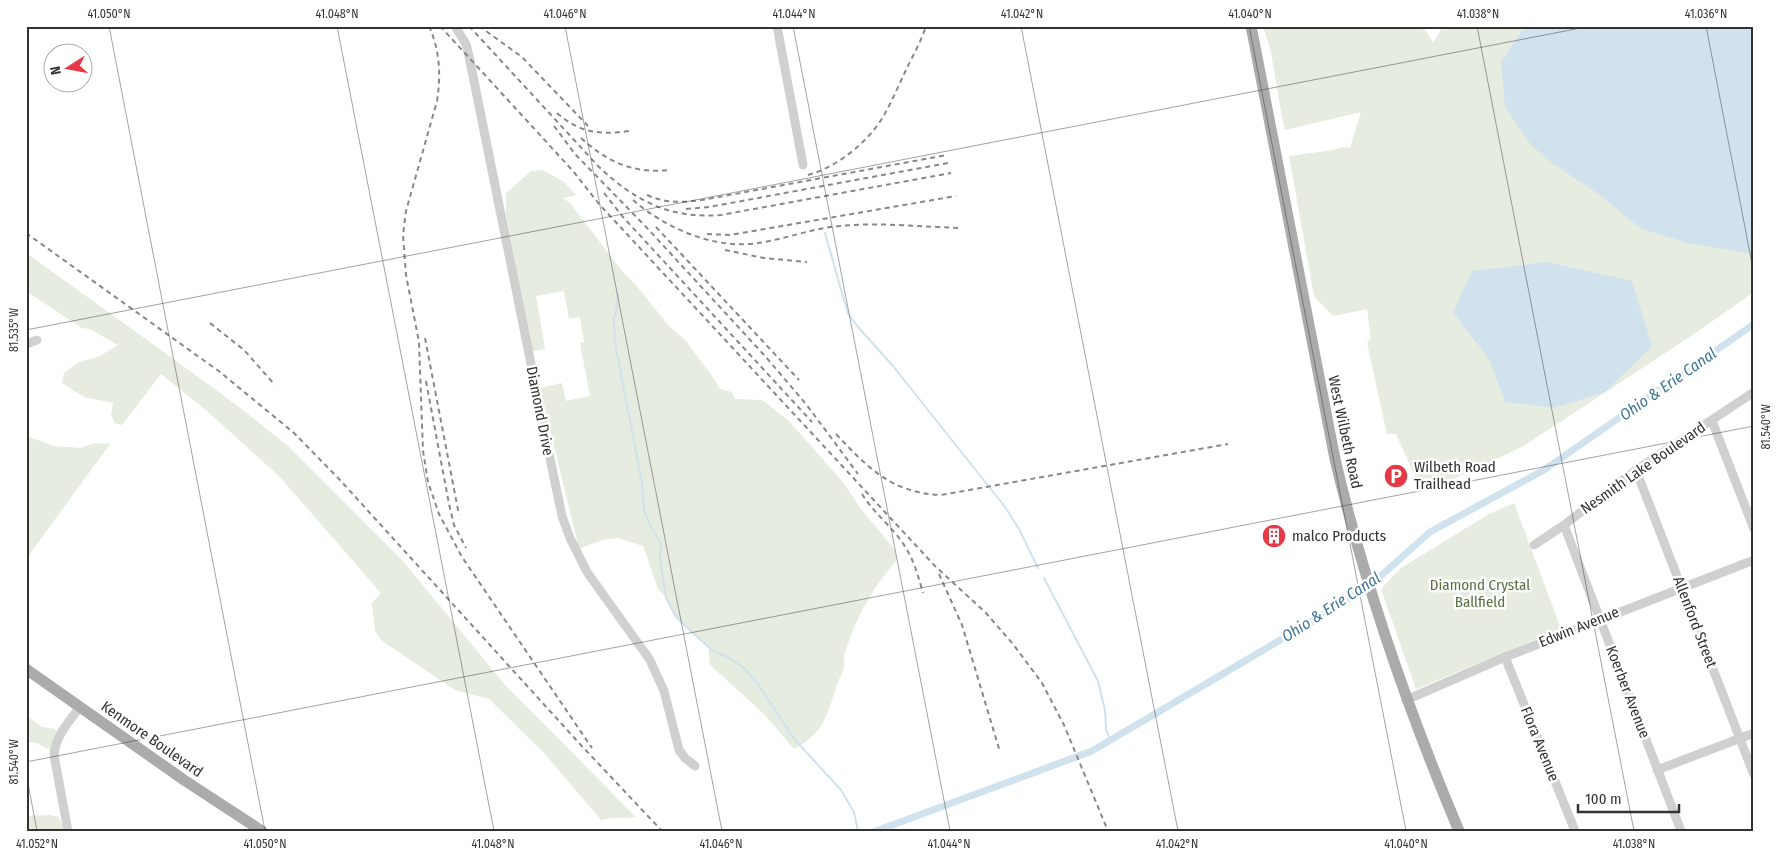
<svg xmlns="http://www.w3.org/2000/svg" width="1780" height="857" font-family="'Fira Sans Condensed',sans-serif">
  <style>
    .green { fill: #e6ecdf }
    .water { fill: #cfe2ee }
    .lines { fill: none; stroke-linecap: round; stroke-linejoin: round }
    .stream { stroke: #cfe2ee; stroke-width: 2 }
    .canal { stroke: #cfe2ee; stroke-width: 7 }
    .minor { stroke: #d0d0d0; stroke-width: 9 }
    .major { stroke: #ababab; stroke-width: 11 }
    .rail { stroke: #888; stroke-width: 2; stroke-dasharray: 5 4; stroke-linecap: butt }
    .ticks { fill: none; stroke: #333; stroke-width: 1; stroke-opacity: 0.45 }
    .labels { text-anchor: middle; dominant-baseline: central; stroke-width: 5; stroke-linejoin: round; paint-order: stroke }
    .street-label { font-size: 15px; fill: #333; stroke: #fff }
    .poi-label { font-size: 15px; fill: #333; stroke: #fff; text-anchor: start }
    .park-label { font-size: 15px; fill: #56703f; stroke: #fff }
    .water-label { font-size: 16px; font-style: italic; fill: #3f7597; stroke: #fff }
    .neatline { fill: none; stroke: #333; stroke-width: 2 }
    .ticks-label { font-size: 12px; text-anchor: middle; fill: #333 }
  </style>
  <rect width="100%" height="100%" fill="#fff"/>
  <g class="green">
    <path d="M1263,26H1418L1426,31L1433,43L1443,26H1754V292L1694,334L1522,447L1428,491L1419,485L1396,434H1387L1367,343L1371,339L1367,309L1333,316L1314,296L1289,156L1334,150L1342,147L1350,148L1361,112L1285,130C1279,105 1276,79 1271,53C1270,44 1265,35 1263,26Z"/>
    <path d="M543,170L564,182L576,195L563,198L570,203L622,271L635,284L669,326L686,341L712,376L720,389L732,392L735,399L762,400L789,421L842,481L861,509L895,550L897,560C872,588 858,615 846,649C843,656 845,664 843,671C842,675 839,678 838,682C827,714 826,732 794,749L765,715L710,665L708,646L676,617L666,598L658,589L643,546L617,538L602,540L579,549L540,388L562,383L566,401L590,396L580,343L584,342L580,317L569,319L564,291L536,296L545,349L532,351L506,214V193L531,171Z"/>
    <path d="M26,253L168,355L239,407L288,446L402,560L506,686L636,817C624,819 612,817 601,820L544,753L489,699L455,690L381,640L375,631L372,603L381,593L279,476L207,411L161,374L122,425L115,423L111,415L113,403L84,397L62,383L64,373L77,363L100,356L118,345L90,329L82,328L26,291Z"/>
    <polygon points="29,437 54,446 80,448 96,443 110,444 26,559 26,442"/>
    <polygon points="1514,503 1561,629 1416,689 1381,589 1401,568 1489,514"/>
    <polygon points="26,715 42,727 55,729 57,734 50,748 47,749 37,743 28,742 26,748"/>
    <polygon points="50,815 59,817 64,831 26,831 26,816"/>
  </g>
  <g class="water">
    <polygon points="1531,26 1754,26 1754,254 1688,243 1642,229 1593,190 1552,163 1531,145 1505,107 1501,62 1521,32"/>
    <polygon points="1547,262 1632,281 1652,346 1605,392 1554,408 1505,402 1489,359 1453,312 1472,271"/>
  </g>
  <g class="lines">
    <g class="stream">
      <polyline points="825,233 848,314 858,327 893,366 1005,507 1019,529 1038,568"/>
      <polyline points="618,294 617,307 614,318 615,343 642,483 644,509 649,524 661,543 660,557 666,598 676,617 695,635 712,650 731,659 743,667 756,681 795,740 841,790 854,812 858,831"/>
      <polyline points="1044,578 1098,681 1105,710 1106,729 1110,740"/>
    </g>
    <polyline class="canal" points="876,831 1092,751 1338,606 1383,574 1430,532 1544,470 1754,324"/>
    <g class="minor">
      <polyline points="455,26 466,44 469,56 552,468 562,516 570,538 587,572 650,660 664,691 679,750 685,758 695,766"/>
      <polyline points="777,26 803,165"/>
      <polyline points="26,344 37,340"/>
      <polyline points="1712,421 1754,529"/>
      <polyline points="1636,470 1754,775"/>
      <polyline points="1564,525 1681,831"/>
      <polyline points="1534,545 1564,525 1636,470 1754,392"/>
      <polyline points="1505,657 1575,831"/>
      <polyline points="1406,700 1505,657 1754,560"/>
      <polyline points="1657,770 1754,733"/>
      <path d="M68,831L54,755C55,737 69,721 80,707"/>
    </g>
    <g class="major">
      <path d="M1251,26L1335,459C1365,587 1408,710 1459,831"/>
      <polyline points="26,669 184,780 262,831"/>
    </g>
    <g class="rail">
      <path d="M429,26C440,51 441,75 437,101L406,211L403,235L406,275L419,342L423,451L428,482L439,514L462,557L592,748"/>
      <polyline points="440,26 573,171 599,204 935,566 986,613 1013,644 1042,683 1064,725 1108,831"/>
      <path d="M469,26L599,167C635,201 670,219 721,215L951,173"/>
      <polyline points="479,26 522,57 588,126"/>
      <path d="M557,113C580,133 599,135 629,131"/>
      <polyline points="554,126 575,154 648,229 765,356 806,404 858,474"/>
      <path d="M581,138C607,162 634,174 669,170"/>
      <path d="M808,175C837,167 867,143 883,117C891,103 898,87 905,72C912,57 921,42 926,26"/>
      <polyline points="604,193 623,217 812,422"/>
      <path d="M647,195C665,203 682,203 702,200L947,155"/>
      <path d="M633,200C665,228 715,250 758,243C786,239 813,228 840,226C879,222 923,227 962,228"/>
      <polyline points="686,209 709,207 948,163"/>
      <polyline points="656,227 799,380"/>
      <polyline points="26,233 220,372 294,433 340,480 579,743 662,831"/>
      <polyline points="707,234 730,235 956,196"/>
      <polyline points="725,250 764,258 807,262"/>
      <polyline points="210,323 244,350 275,385"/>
      <polyline points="425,338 459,515"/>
      <polyline points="426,381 449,504 454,525 466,548"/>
      <path d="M836,434C868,468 892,493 941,495L1228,444"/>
      <path d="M862,494C873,512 890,525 902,542C913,557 918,575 923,593"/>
      <polyline points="939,574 962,625 1000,752"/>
    </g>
  </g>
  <path class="ticks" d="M109,26L265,831M337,26L494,831M565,26L722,831M793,26L950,831M1021,26L1178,831M1249,26L1406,831M1477,26L1634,831M1706,26L1754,274M26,330L1591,26M26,762L1754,426M26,773L37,831"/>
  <defs>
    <g id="parking-disc" transform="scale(1.25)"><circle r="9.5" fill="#e63946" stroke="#fff"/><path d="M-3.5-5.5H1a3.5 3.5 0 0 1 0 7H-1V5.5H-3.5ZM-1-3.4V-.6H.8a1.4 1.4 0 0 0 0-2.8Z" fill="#fff"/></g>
    <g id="building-disc" transform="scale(1.25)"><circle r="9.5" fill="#e63946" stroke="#fff"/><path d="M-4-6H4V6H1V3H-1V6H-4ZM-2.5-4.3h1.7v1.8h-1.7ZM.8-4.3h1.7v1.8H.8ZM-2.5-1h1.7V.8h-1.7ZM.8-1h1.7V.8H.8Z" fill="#fff"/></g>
  </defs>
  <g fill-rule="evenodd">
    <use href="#parking-disc" x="1396" y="476"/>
    <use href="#building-disc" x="1274" y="536"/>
  </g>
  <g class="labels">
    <g class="street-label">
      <text transform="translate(540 411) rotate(79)">Diamond Drive</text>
      <text transform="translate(1345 432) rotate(78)">West Wilbeth Road</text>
      <text transform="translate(1643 468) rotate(-35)">Nesmith Lake Boulevard</text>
      <text transform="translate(1695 622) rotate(69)">Allenford Street</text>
      <text transform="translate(1579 627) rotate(-22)">Edwin Avenue</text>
      <text transform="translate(1628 692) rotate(69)">Koerber Avenue</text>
      <text transform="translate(152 739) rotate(35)">Kenmore Boulevard</text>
      <text transform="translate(1540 744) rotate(68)">Flora Avenue</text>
    </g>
    <g class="poi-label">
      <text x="1414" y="467">Wilbeth Road<tspan x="1414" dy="17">Trailhead</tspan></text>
      <text x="1292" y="536">malco Products</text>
    </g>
    <g class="park-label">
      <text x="1480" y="585">Diamond Crystal<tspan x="1480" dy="17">Ballfield</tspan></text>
    </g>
    <g class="water-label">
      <text transform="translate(1668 384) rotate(-35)">Ohio &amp; Erie Canal</text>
      <text transform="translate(1331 607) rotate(-33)">Ohio &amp; Erie Canal</text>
    </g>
  </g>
  <rect width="1780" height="857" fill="none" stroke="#ffffff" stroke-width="55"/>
  <g transform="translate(68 68) rotate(259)"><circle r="24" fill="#ffffff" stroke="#adadad"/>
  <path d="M0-4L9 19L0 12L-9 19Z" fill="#e63946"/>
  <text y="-8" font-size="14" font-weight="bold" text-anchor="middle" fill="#333333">N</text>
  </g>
  <path d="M1578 804v8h101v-8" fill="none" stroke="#333333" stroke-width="2.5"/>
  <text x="1585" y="804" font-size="15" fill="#333333" stroke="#ffffff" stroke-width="4" paint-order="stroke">100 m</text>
  <rect x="28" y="28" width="1724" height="802" class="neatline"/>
  <g class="ticks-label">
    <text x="109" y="18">41.050°N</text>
    <text x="337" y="18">41.048°N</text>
    <text x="565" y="18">41.046°N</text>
    <text x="794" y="18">41.044°N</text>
    <text x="1022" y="18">41.042°N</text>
    <text x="1250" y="18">41.040°N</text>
    <text x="1478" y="18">41.038°N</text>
    <text x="1706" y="18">41.036°N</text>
    <text transform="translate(14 330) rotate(-90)" y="4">81.535°W</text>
    <text transform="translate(1766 427) rotate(-90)" y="4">81.540°W</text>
    <text transform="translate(14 762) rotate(-90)" y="4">81.540°W</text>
    <text x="37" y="848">41.052°N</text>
    <text x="265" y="848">41.050°N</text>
    <text x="493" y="848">41.048°N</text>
    <text x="721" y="848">41.046°N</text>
    <text x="949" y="848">41.044°N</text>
    <text x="1177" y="848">41.042°N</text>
    <text x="1406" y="848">41.040°N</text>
    <text x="1634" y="848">41.038°N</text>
  </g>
</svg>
